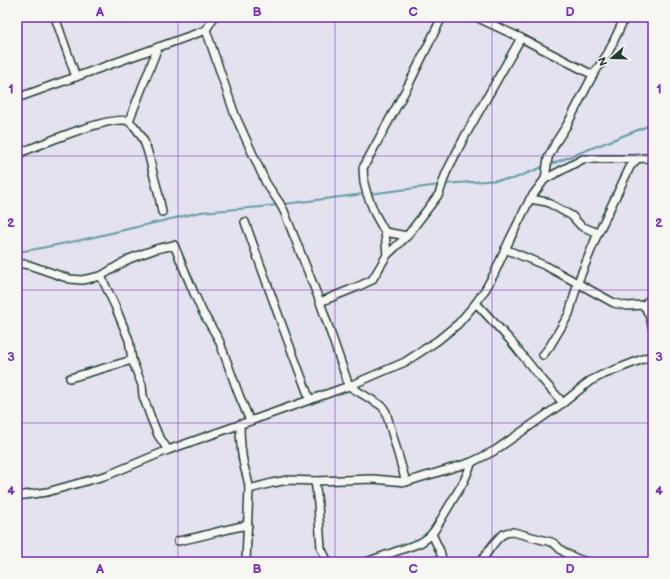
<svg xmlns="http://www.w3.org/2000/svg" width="670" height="579" font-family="'Balsamiq Sans',sans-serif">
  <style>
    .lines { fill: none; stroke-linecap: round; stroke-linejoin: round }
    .stream { stroke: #669da9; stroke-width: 2 }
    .minor-casing { stroke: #1f3d34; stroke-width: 10 }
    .minor { stroke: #f6f6f2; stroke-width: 7 }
    .grid { fill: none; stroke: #7b2cbf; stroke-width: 1; stroke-opacity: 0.55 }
    .neatline { fill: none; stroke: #7b2cbf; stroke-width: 1.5 }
    .grid-label { font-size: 13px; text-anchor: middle; font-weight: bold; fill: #7b2cbf }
  </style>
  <rect width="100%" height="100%" fill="#e3e2ee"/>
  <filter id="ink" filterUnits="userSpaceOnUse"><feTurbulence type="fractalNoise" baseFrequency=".025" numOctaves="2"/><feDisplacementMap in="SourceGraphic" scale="8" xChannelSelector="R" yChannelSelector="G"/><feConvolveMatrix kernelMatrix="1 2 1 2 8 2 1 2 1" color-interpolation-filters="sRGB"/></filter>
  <g filter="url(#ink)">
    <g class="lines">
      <g class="stream">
        <polyline points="549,165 653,124"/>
        <polyline points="444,184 513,179 545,166"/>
        <polyline points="369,194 440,185"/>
        <polyline points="17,252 36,249 81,240 201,212 261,207 364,194"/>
      </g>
      <g class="minor-casing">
        <g id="minor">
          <polyline points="55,17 76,77"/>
          <polyline points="476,17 521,38 593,75"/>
          <polyline points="206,30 235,115 266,183 279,202 284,211 320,302"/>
          <polyline points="17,98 206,30 214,17"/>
          <polyline points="129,121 158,47"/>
          <path d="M17,154C35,147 115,112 130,122C131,123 132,125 134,126C146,139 149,156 153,173C157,186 160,199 162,212"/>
          <polyline points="545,179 548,158 556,142 567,125 593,75 608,53 625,17"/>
          <polyline points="530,199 547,202 572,216 581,226 598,233 578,282 569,314 550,346 543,355"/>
          <polyline points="245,222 282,325 310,400"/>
          <polyline points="385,232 407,236"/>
          <polyline points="598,233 605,219 630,167 637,159 643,158 653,159"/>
          <polyline points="505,249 546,266 614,303 627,306 644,305 653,296"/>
          <polyline points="387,255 385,232 375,214 367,194 364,183 363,168 409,84 442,17"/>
          <polyline points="17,263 29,265 70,279 82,280 101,276 129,259 142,254 156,249 174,245 194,293 202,311 219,340 239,395 250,421"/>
          <polyline points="101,276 115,306 129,340 132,360 142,385 143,396 151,418 158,435 168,450"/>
          <polyline points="476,303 510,340 534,370 563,403"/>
          <polyline points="644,305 650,317 653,329"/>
          <polyline points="70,378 132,360"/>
          <path d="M240,424C240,438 241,452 244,466C246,474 249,481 249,489L272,483L288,480L315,481L373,479L406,482L472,462L494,451L563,403L590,381L602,375L653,355"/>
          <polyline points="315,481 318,504 321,548 328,562"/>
          <polyline points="406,482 386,412 382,406 349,386 320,302 342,293 357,287 372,280 387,255 407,236 439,194 446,173 465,136 521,38"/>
          <polyline points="17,496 47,492 108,475 168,450 349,386 405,362 437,341 458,324 476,303 485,290 494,274 510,239 530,199 545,179 583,159 637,159"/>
          <polyline points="432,534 440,551 443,562"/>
          <path d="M178,541C201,537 224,529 248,525"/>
          <path d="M246,562C247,537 248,513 249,489"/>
          <path d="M366,562L420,543C427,539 432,535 436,528L464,481L472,462"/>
          <path d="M481,562C486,554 497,536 506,533C508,532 511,532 513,532L551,542C555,543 556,545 559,548C565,554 579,560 587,562"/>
        </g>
      </g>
      <use href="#minor" class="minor"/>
    </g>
  </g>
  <path class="grid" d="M178,17V562M335,17V562M492,17V562M17,156H653M17,290H653M17,423H653"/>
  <rect width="670" height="579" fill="none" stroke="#f6f6f2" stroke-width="44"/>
  <g transform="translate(612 58) rotate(250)" stroke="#f6f6f2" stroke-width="3" paint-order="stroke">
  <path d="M0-3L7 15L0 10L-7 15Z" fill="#1f3d34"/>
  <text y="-6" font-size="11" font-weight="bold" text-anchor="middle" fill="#1f3d34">N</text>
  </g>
  <rect x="22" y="22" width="626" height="535" class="neatline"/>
  <g class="grid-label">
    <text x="100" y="16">A</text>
    <text x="257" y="16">B</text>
    <text x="413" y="16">C</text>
    <text x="570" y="16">D</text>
    <text x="11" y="93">1</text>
    <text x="659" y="93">1</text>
    <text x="11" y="227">2</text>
    <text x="659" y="227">2</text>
    <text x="11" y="361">3</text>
    <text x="659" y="361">3</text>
    <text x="11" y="495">4</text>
    <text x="659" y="495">4</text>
    <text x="100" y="573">A</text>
    <text x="257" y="573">B</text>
    <text x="413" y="573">C</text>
    <text x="570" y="573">D</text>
  </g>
</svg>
